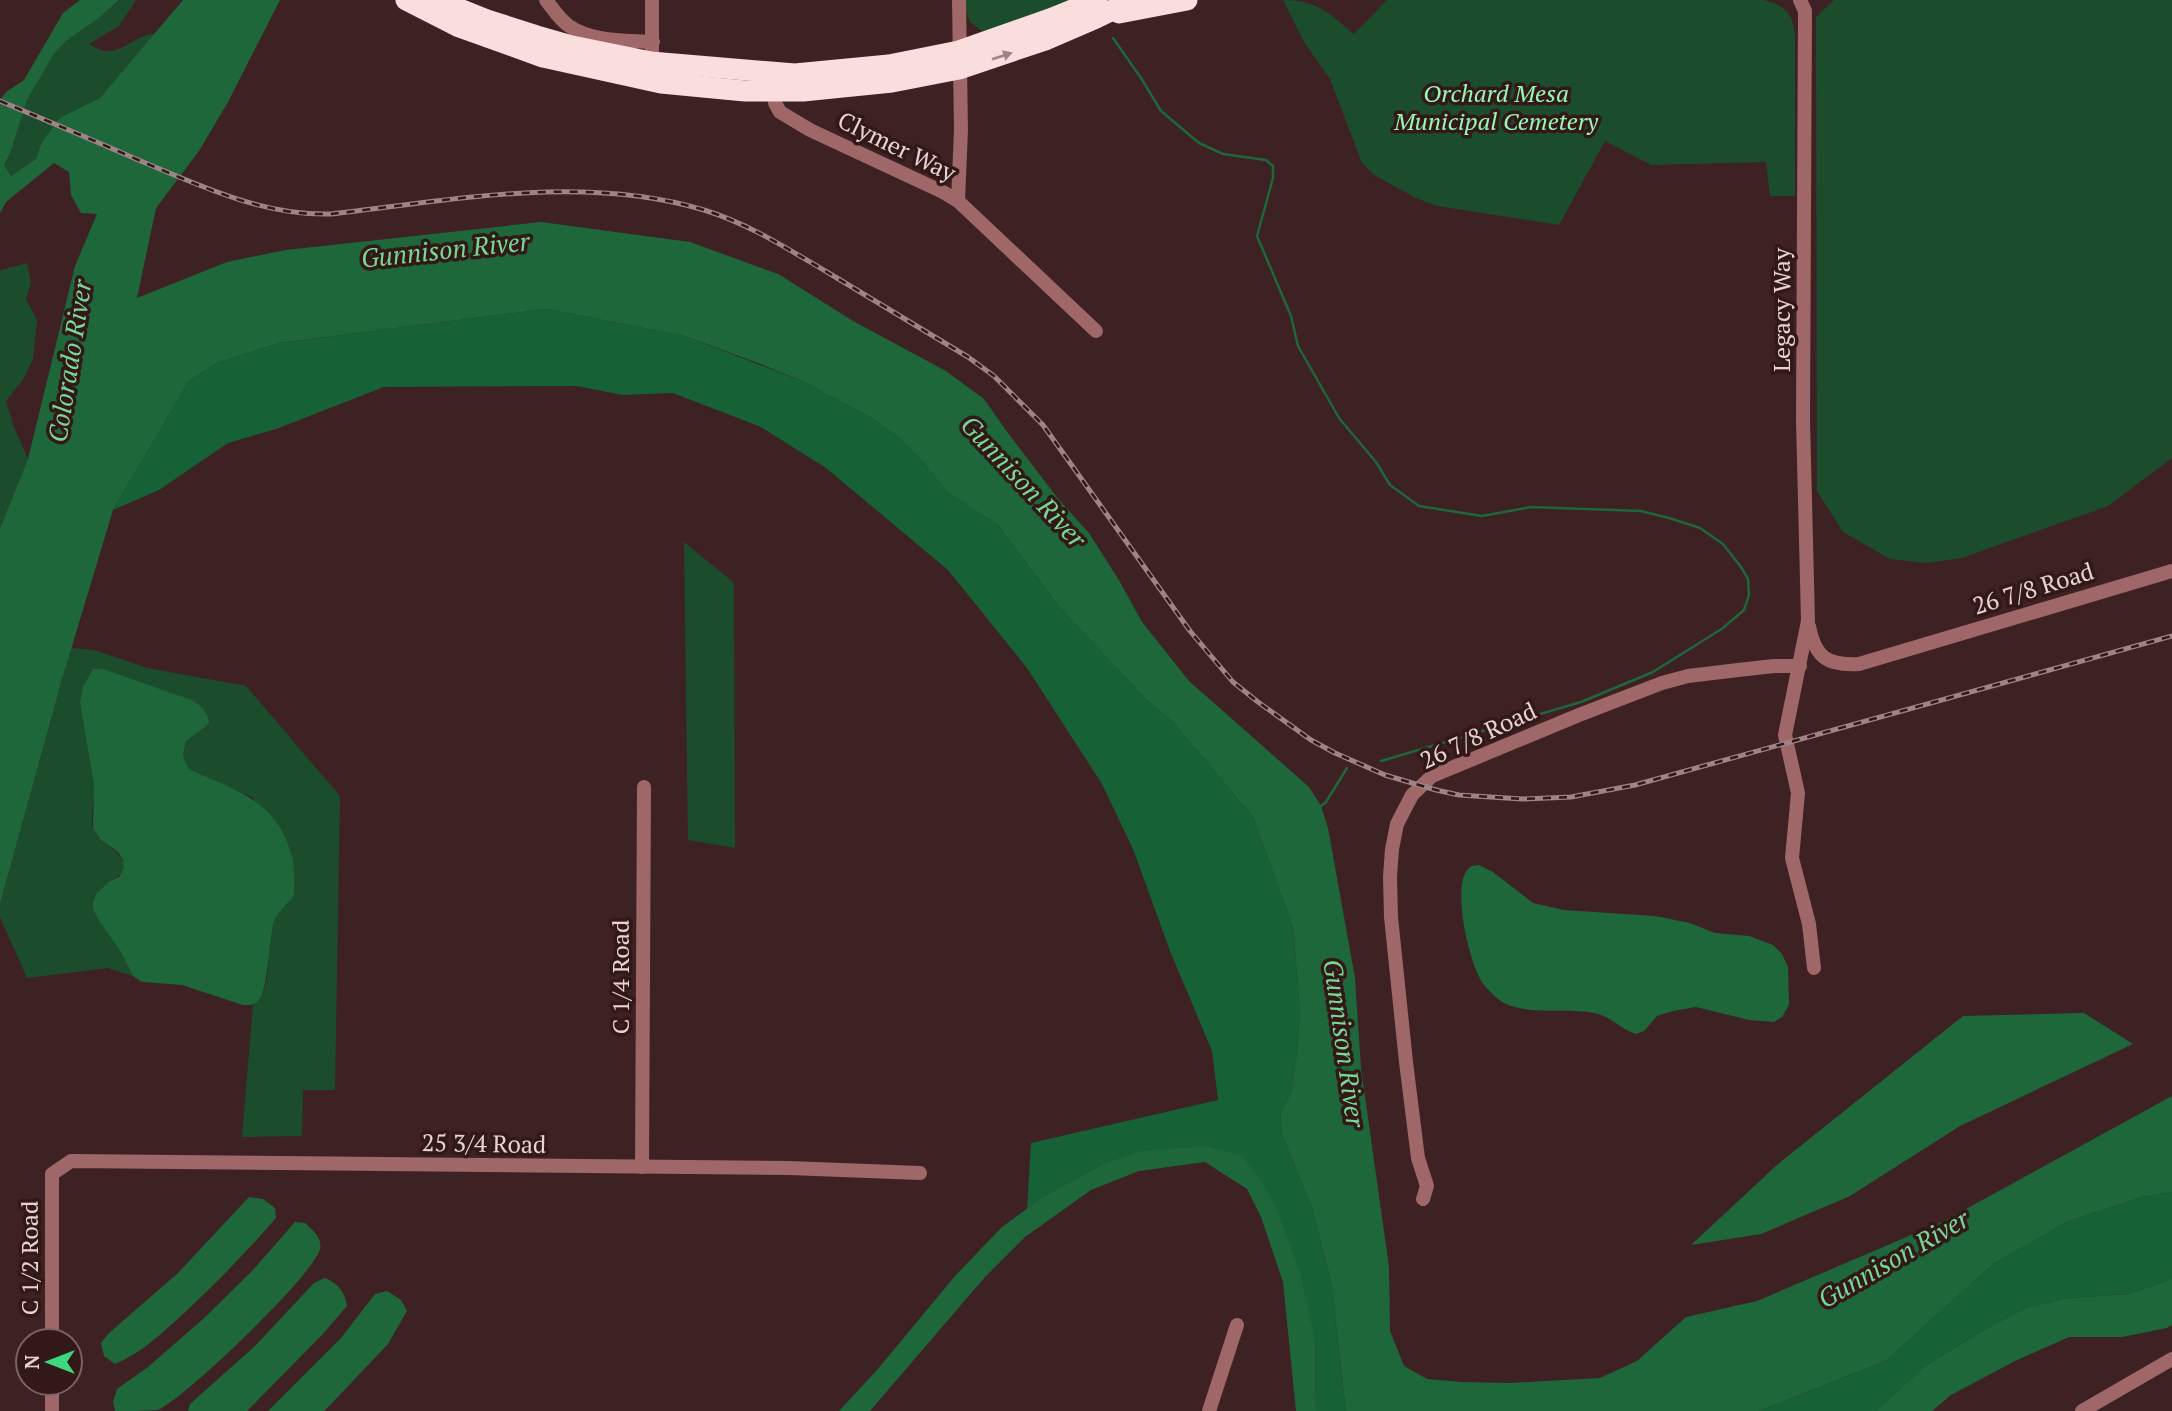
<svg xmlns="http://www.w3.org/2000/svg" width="2172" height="1411" font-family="'PT Serif',serif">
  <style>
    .green { fill: #1b4d2d }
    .forest { fill: #166136 }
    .water { fill: #1e673b }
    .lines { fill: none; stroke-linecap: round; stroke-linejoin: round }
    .stream { stroke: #1e673b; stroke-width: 2.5 }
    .minor { stroke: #9f6767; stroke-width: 14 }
    .highway { stroke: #fadddd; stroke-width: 21 }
    .rail-casing { stroke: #9d8585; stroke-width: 5 }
    .rail { stroke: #331818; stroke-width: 2.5; stroke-dasharray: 8; stroke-linecap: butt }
    .oneway { fill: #a08484 }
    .labels { text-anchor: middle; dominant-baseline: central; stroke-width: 7; stroke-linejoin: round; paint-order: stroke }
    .park-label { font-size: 24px; font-style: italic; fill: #96f7b4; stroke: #331818 }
    .street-label { font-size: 24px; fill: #e7d3d3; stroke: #331818 }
    .water-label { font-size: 26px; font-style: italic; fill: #77d896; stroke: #331818 }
  </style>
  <rect width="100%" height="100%" fill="#3e2122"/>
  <g class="green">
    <path d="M119,0H136L119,26L89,44C93,46 100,51 105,51C124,53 138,33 155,34L100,98L42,142L36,159L11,176L4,165L11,151L27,100L54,54L66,41L99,18Z"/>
    <polygon points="963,0 1081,0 999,29 982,31 970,22"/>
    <path d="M1283,0C1317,0 1329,13 1354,34L1387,0H1764C1786,6 1792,12 1795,34V196H1770L1766,162L1651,165L1605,141L1559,225L1437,206L1416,198L1374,175L1362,163L1330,79L1304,42Z"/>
    <polygon points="1834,0 2172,0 2172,458 2108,506 1962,558 1926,563 1890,559 1843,532 1817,491 1816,17"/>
    <polygon points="27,263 31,283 26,299 37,320 33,359 24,378 6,401 13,425 28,459 0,528 0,273 1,270"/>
    <polygon points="684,542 734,583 735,848 688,840"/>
    <path d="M71,648L94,650L147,668L246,686L340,796L335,1090H303L302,1136L242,1137L253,1005C278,985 261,942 276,916C281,909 289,902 294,896L253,798L189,769L183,755L186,741L209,724L80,703C85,730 93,758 94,785C95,797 90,818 93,829C99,846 148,862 110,881L99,921L121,952L133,976L108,968L27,978L0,917V904Z"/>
  </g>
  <g class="forest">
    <polygon points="546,309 685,336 802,381 873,419 897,436 923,462 948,493 998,525 1062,610 1146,699 1174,723 1253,817 1293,927 1300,1012 1297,1053 1291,1093 1280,1113 1282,1135 1312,1208 1331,1281 1346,1411 1316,1411 1315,1341 1241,1155 1103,1164 1044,1196 1027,1209 1031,1143 1218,1100 1212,1051 1170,951 1133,849 1102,784 1027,668 948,570 826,468 761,427 673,393 623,395 576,386 384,387 276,429 228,443 159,490 113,510 189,381 217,363 279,343"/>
    <polygon points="2172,1192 2172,1277 2166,1281 2129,1294 2067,1298 2026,1308 1978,1333 1924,1367 1876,1411 1759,1411 1887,1360 1993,1264 2069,1221 2142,1197"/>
  </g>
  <g class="water">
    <polygon points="80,0 119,0 99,18 66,41 54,54 27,100 11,151 4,165 11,176 36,159 42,142 60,118 100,98 183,0 280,0 228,102 199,151 156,208 137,298 227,262 286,250 541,222 690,242 778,274 853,321 946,371 984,399 1008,433 1059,500 1089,533 1120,582 1142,622 1189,681 1309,787 1321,806 1328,828 1355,978 1361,1068 1389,1267 1390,1331 1404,1366 1427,1379 1462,1382 1509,1383 1600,1378 1637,1361 1686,1317 1757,1301 1944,1221 2172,1096 2172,1192 2142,1197 2069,1221 1993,1264 1887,1360 1759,1411 1346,1411 1331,1281 1312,1208 1282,1135 1280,1113 1291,1093 1297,1053 1300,1012 1293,927 1253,817 1174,723 1146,699 1062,610 998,525 948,493 923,462 897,436 873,419 802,381 763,365 685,336 546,309 279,343 217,363 189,381 113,510 63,676 0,904 0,528 28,459 75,266 97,214 81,213 71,195 69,172 54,163 6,202 0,213 0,100 6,92 24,80 63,13"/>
    <path d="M93,669H103L191,700C201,706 209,712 209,724L186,741L183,755L189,769C236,791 278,800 292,857C295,869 294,883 294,896C288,903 278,912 274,921C268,940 269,990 258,1001C253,1006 249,1005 243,1005L182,985L142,982L133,976L121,952L99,921L93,909V902L97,893L110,881L119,877L124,868L123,860L118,852L101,840L93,829L94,784L80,703L83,687Z"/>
    <path d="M1479,865L1493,872L1533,903L1564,910L1655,916L1690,923L1715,933L1749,936L1773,945L1782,954L1788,967L1789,1005L1782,1017L1774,1022L1749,1020L1696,1007L1673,1011L1657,1016L1644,1031L1636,1034C1620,1029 1611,1016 1594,1013C1564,1007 1533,1016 1504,1003C1498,1000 1489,991 1484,985C1470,968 1450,884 1469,868C1472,865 1475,866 1479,865Z"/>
    <polygon points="2084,1013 2133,1044 1960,1126 1850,1196 1761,1234 1691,1245 1778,1164 1963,1016"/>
    <polygon points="1204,1146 1241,1155 1262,1183 1275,1205 1300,1272 1315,1341 1316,1411 1296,1411 1283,1282 1261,1217 1247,1189 1205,1162 1139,1171 1091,1190 1025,1237 985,1277 870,1411 839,1411 877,1370 955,1276 1002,1227 1044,1196 1103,1164 1141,1151"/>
    <path d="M249,1197L263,1199L275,1208L276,1218C246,1253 214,1285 181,1316C161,1334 140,1354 115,1364L104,1356L101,1343L109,1333L178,1273Z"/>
    <path d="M295,1222L305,1223C312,1230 323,1238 320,1249C314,1275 184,1399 158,1410C146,1411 127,1411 115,1411L113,1402L117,1389L148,1367L203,1319L253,1270Z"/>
    <polygon points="2172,1277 2172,1325 2167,1328 2122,1337 2069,1337 2015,1361 1951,1395 1932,1411 1876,1411 1924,1367 1978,1333 2026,1308 2067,1298 2129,1294 2166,1281"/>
    <path d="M325,1278C338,1284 345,1291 347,1306L322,1335L247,1411H188L190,1404L255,1346L314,1283Z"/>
    <polygon points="387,1291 401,1300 407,1311 388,1344 333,1402 324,1411 268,1411 341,1338 375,1294"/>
  </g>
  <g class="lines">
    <g class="stream">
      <polyline points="1113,38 1141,78 1161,111 1199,143 1223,154 1266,160 1273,166 1273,178 1257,236 1291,316 1298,346 1339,418 1376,462 1390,485 1419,506 1482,516 1531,507 1641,511 1669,518 1700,528 1723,544 1741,567 1748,579 1749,595 1744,610 1723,628 1653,672 1581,702 1381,761"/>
      <polyline points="1321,806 1326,802 1347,768"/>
    </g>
    <g class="minor">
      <path d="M546,0C553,9 560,20 569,26C592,42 626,40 653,42"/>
      <polyline points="652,0 652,51"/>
      <polyline points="1800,0 1805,11 1803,420 1808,621 1785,735 1798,793 1792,858 1809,924 1814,968"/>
      <polyline points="774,91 775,103 780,112 810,130 943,192 958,201 1096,331"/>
      <polyline points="958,201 961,130 959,0"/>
      <path d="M1809,626C1815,657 1827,666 1859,664L2172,571"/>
      <polyline points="642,1167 644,787"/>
      <polyline points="1423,1199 1427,1186 1418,1158 1406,1062 1391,917 1390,877 1392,849 1397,824 1412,795 1432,776 1579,715 1662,683 1688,676 1738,670 1774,666 1800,666"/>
      <polyline points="52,1341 52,1174 71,1161 789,1168 920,1173"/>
      <polyline points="52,1383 52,1411"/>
      <polyline points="1209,1411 1237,1325"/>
      <polyline points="2082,1411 2172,1359"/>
    </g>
    <g class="highway">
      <polyline points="406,0 457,26 543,57 661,83 745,91 803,91 892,82 959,69 1045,40 1096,18 1133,0"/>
      <polyline points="437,0 487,20 537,36 572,46 651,62 795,74 889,65 959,51 1050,19 1097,0"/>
      <polyline points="1119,13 1187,0"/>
    </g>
    <g class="rail-casing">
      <path id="rail" d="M0,101C48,121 95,141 143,162C203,187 264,216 331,214C453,200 584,174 704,210C750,224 791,251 832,275C877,302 923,330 968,357L994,376L1043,425L1190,631L1233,682L1258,702L1311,740L1335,753L1385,775L1436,790L1459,795L1522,799L1571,797L1635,785L2172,636"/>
    </g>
    <use href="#rail" class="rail"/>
  </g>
  <defs><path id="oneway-solid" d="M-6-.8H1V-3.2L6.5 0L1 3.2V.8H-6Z" transform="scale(1.75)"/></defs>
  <use class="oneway" href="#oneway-solid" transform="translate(1002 56) rotate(-18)"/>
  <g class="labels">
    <g class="park-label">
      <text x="1496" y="93">Orchard Mesa<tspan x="1496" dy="28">Municipal Cemetery</tspan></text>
    </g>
    <g class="street-label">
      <text transform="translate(897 146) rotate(26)">Clymer Way</text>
      <text transform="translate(1781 310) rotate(-90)">Legacy Way</text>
      <text transform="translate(2033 588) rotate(-17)">26 7/8 Road</text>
      <text transform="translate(1478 735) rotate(-25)">26 7/8 Road</text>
      <text transform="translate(620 977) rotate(-90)">C 1/4 Road</text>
      <text transform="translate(484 1143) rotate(1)">25 3/4 Road</text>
      <text transform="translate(29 1258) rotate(-90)">C 1/2 Road</text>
    </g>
    <g class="water-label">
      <text transform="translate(445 249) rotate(-6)">Gunnison River</text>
      <text transform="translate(69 361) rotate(-81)">Colorado River</text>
      <text transform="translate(1024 481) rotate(47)">Gunnison River</text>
      <text transform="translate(1345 1043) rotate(82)">Gunnison River</text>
      <text transform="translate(1893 1258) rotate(-30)">Gunnison River</text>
    </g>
  </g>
  <g transform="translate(49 1362) rotate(270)"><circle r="33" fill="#331818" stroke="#7b6363" stroke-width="2"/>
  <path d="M0-5L12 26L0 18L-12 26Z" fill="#3dd77e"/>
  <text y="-10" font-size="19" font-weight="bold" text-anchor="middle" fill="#e7d3d3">N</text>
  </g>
</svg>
